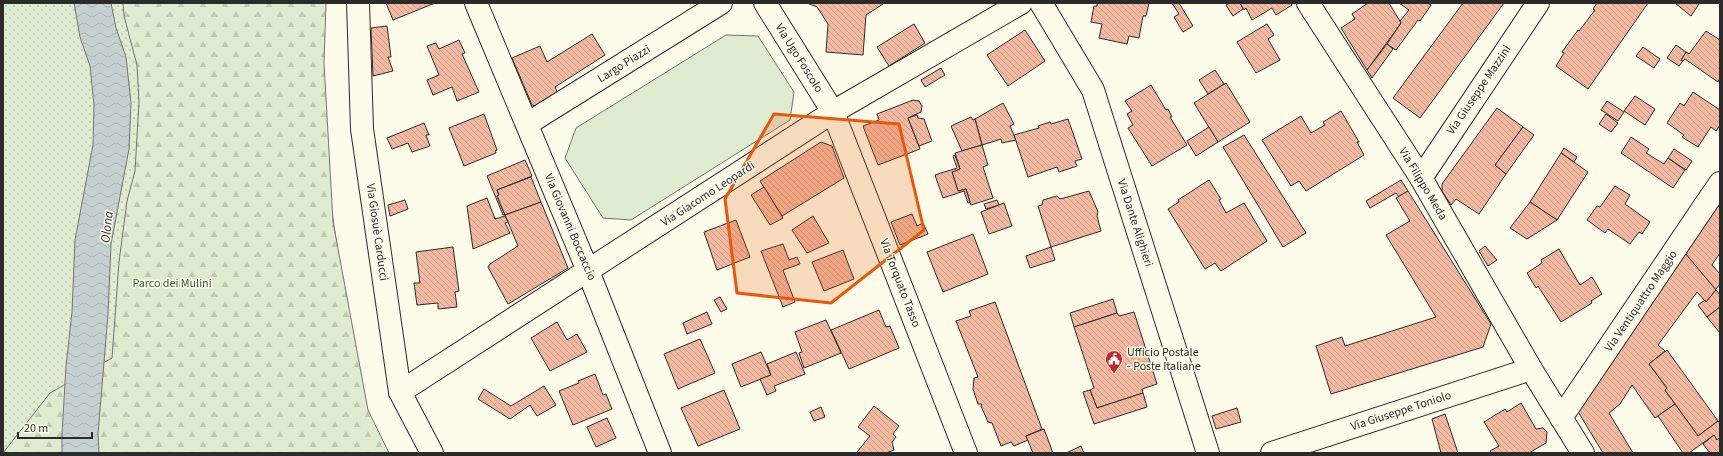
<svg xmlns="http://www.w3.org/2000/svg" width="1723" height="456" font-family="'Source Sans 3',sans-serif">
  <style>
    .grass { fill: url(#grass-dots); stroke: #74746e }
    .forest { fill: url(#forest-firs); stroke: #74746e }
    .garden { fill: #deebd1; stroke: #74746e }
    .water { fill: url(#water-waves); stroke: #74746e }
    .building { fill: url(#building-back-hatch); stroke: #2b2b2b }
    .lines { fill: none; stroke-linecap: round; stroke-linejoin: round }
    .street-casing { stroke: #2b2b2b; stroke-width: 24 }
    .street { stroke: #fdfbea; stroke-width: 22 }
    .marked { fill: #e8590c; fill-opacity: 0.2; stroke: #e8590c; stroke-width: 3; stroke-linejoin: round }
    .labels { text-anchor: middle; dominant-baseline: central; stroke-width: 3; stroke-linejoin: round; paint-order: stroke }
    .street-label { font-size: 12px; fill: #2b2b2b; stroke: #fdfbea }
    .park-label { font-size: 12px; fill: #34623c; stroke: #fdfbea }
    .poi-label { font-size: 12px; fill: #2b2b2b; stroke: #fdfbea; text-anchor: start }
    .water-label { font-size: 13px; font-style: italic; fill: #2b2b2b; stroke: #fdfbea }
  </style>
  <defs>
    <pattern id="grass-dots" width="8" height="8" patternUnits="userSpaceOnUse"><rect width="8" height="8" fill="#deebd1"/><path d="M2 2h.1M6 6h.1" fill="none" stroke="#bfcab4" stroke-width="1.8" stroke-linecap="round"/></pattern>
    <pattern id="forest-firs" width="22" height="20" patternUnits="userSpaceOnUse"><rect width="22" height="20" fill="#deebd1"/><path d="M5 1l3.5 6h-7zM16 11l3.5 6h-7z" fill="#bfcab4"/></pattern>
    <pattern id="water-waves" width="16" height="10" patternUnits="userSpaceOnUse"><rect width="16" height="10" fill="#c7d0d0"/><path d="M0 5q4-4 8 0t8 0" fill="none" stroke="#abb3b3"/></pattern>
    <pattern id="building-back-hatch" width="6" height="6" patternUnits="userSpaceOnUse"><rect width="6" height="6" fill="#f2b8a0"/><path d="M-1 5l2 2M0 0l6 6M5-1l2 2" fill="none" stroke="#d09e8a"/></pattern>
  </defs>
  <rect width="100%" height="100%" fill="#fdfbea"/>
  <polygon class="grass" points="3,3 317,3 330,198 362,420 3,453"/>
  <polygon class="forest" points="123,3 326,3 324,63 333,222 368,410 389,453 3,453 50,393 112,358 119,262 127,201 135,171 139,102 137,65 124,16"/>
  <polygon class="garden" points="726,35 758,36 794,92 790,120 631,220 603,218 565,158 576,128"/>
  <polygon class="water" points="74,3 111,3 116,28 126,57 131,103 129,149 111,244 108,314 98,434 99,453 62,453 62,434 66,366 72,312 75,240 93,145 94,105 90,66 80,37"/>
  <g class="building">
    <polygon points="386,3 435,3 393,20"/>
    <polygon points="807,3 882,3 883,4 866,15 863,55 826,52 828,24 817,7"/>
    <polygon points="1097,3 1149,3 1146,16 1143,16 1139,38 1129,36 1127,44 1099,38 1102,24 1091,22 1094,6 1097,6"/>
    <polygon points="1172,3 1179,3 1193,26 1183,32 1174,17 1179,14"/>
    <polygon points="1229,3 1240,3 1243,9 1233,16 1226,5"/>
    <polygon points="1240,3 1291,3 1292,5 1276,15 1272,8 1252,20 1246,8 1244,10"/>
    <polygon points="1368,3 1389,3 1401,23 1367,70 1341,28 1355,19 1352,14"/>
    <polygon points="1399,3 1428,3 1431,5 1420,21 1418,20 1396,50 1387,44 1401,23 1400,21 1409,10"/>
    <polygon points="1463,3 1504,3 1420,118 1393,98"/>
    <polygon points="1597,3 1648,3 1588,89 1556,66 1564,53 1562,52 1578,30 1579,31 1595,10 1593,9"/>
    <polygon points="1675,3 1697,3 1699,4 1691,16"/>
    <polygon points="914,24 925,43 889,66 877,47"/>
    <polygon points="1267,24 1274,35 1268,39 1280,60 1256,73 1237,42"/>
    <polygon points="387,26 391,57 388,57 393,71 373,76 371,28"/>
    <polygon points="1025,30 1045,61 1008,86 987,55"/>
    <polygon points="1706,31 1720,40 1720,81 1718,80 1718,82 1685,59 1683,61 1681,60 1686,52 1689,54"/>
    <polygon points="592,34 605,55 555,87 558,94 544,108 532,105 512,58 540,46 547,62"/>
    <polygon points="459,40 465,53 462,54 479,92 457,101 452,87 433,95 427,80 439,75 427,46 436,43 439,49"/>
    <polygon points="1387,44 1393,49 1372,78 1367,70"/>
    <polygon points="1676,45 1686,52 1681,60 1683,61 1679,66 1667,58"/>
    <polygon points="1643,47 1660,59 1654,68 1636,56"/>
    <polygon points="941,68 945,75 925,87 921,80"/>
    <polygon points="1215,70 1224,84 1208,94 1199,80"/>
    <polygon points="1226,83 1250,122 1218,142 1194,103"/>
    <polygon points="1151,85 1166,110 1168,109 1172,117 1170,117 1187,145 1152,166 1128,128 1133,125 1127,114 1132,111 1125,101"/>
    <polygon points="1693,92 1720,110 1720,125 1716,131 1711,127 1698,147 1682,137 1684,135 1667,123 1680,103 1684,106"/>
    <polygon points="1635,96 1655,109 1645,125 1624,111"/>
    <polygon points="913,100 919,101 922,106 921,112 908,118 920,149 878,165 863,126 879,120 877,114"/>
    <polygon points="1607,101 1624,112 1618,121 1601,110"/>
    <polygon points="1003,103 1014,124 1010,126 1016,140 1002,143 1001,139 982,145 975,119"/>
    <polygon points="1497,108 1523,127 1495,165 1506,174 1479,214 1456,199 1451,205 1442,191 1442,184"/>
    <polygon points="1341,111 1359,142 1357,142 1364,155 1306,191 1299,181 1291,186 1262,140 1301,116 1311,133 1325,125 1323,122"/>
    <polygon points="484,114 497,150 495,151 496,153 464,166 449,128"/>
    <polygon points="1606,114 1618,123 1611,132 1599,124"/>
    <polygon points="917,115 918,118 924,119 932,141 919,146 908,118"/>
    <polygon points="971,117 973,120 975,119 982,145 962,151 951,126"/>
    <polygon points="1068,119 1082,159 1075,161 1077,166 1059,172 1057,167 1028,177 1014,135 1039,128 1038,126 1050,122 1051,124"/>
    <polygon points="424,123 429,135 426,135 430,146 412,152 408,143 392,149 387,138"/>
    <polygon points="1209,127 1218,142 1196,156 1187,141"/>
    <polygon points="1523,127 1534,135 1506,174 1495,165"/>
    <polygon points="1244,135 1306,233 1283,247 1223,147"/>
    <polygon points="1631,137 1649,149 1646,153 1664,164 1668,158 1685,170 1673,188 1621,153"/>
    <polygon points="821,142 832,146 844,178 782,216 760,181"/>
    <polygon points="982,145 988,165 983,167 993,198 971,205 966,189 958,191 952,172 960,169 955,153"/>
    <polygon points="1564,148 1577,157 1574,162 1561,153"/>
    <polygon points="1674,149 1692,161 1686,170 1668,158"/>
    <polygon points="1561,153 1588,172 1557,220 1530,202"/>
    <polygon points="955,155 960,169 952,172 958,191 966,189 970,202 968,203 964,191 943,198 935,175 957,168 953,156"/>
    <polygon points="525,160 532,176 497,190 499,195 497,196 505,215 503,215 487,176"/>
    <polygon points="531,177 541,202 505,215 497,196 499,195 497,190"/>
    <polygon points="1209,180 1221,199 1219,200 1226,213 1244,203 1267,241 1221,271 1215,263 1205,269 1168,209 1179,202 1178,200"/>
    <polygon points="1401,180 1408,191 1399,197 1396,193 1370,208 1366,201"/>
    <polygon points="1615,186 1630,195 1625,204 1650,222 1642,234 1639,232 1630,244 1608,229 1605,233 1587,220 1597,206 1600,207"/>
    <polygon points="764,187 783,218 770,225 751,195"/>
    <polygon points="1089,191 1098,212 1097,216 1101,231 1051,247 1038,206 1042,205 1043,200 1057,196 1060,199"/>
    <polygon points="1408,191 1491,324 1483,347 1331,394 1316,346 1342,337 1345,346 1436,317 1386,235 1410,221 1396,198"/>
    <polygon points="487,198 495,219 505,216 508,222 505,223 510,233 473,249 467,206"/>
    <polygon points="405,200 408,209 390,216 388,205"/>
    <polygon points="997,200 999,205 986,209 984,204"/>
    <polygon points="541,202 568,268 508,304 488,267 490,264 518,246 505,215"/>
    <polygon points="1530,202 1557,220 1527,239 1510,228"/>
    <polygon points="1004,203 1012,226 989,234 981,212"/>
    <polygon points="1720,203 1720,253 1712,265 1720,274 1720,284 1715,290 1685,253"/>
    <polygon points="912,214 917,226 923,223 928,234 900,245 891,222"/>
    <polygon points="813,216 829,243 807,253 792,230"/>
    <polygon points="736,220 750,257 717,270 704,232"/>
    <polygon points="973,234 988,274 943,292 927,252"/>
    <polygon points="783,244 789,260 797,257 800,264 783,270 795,302 783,307 761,251"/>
    <polygon points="1485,246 1497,260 1488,266 1479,251"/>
    <polygon points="453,247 459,291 455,292 457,307 438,309 438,303 417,305 414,283 420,283 416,252"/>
    <polygon points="1051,247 1055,260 1030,268 1026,256"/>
    <polygon points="1559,249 1580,285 1592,277 1602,294 1591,301 1592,303 1561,322 1538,286 1536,288 1527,273 1542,263 1541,260"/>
    <polygon points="843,250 854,279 824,291 812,262"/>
    <polygon points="1685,253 1716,290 1706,302 1697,292 1658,345 1665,351 1649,364 1667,388 1665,390 1675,404 1655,418 1632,385 1620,404 1609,413 1633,453 1603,453 1577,410"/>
    <polygon points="1716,290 1720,295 1720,307 1707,317 1698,305 1705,300 1706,302"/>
    <polygon points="720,297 727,309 721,312 714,300"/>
    <polygon points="1113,299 1117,313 1074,327 1070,313"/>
    <polygon points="995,302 1042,429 1026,436 1028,440 1014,446 1011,442 1001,446 992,423 988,422 981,406 982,404 978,404 973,389 974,378 978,377 956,321 971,316 969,311"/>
    <polygon points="1720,307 1720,333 1707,317"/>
    <polygon points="879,310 886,327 890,326 899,348 849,369 831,330"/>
    <polygon points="707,312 712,324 687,334 683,323"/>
    <polygon points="1134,312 1157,384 1142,389 1143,393 1097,408 1090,390 1094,388 1074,327 1117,313 1119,316"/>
    <polygon points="826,320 841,353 804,368 799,353 802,352 795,332"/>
    <polygon points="557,322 567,340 577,334 587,352 550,371 531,338"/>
    <polygon points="700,339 715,373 678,389 664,354"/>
    <polygon points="1667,350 1718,421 1698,436 1665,390 1667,388 1649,364"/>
    <polygon points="761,352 771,375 741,387 732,364"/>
    <polygon points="796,352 805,374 774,386 776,391 767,395 760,379 771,375 767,364"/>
    <polygon points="595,374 603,395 606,394 612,409 573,425 559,391 579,383 578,381"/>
    <polygon points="544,386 556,405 537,416 530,405 510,419 478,399 484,389 511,406"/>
    <polygon points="724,390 740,429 698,446 681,408"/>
    <polygon points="1090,390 1097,408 1143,393 1147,407 1094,424 1083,392"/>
    <polygon points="1521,403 1536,429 1543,428 1547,432 1546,443 1529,453 1491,453 1490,451 1499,446 1484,422 1505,409 1507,412"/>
    <polygon points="1675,404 1698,436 1718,421 1720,423 1720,437 1717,440 1714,435 1689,453 1683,453 1658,416"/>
    <polygon points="874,406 899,426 893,434 896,437 892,442 894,450 886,453 857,453 857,452 870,436 858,427"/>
    <polygon points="821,407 825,417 814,421 810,412"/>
    <polygon points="1237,408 1241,422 1216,429 1212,416"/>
    <polygon points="1445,414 1458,453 1441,453 1432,419"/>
    <polygon points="607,418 616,438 596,447 587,427"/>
    <polygon points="1044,429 1053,453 1033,453 1026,436"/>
    <polygon points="1714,435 1717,440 1720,437 1720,453 1710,453 1703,444"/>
    <polygon points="1081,446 1084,453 1066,453"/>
  </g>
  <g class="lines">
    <g class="street-casing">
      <g id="street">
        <polyline points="358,3 362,129 400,392 432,453"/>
        <polyline points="476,3 588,271 660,453"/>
        <polyline points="765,3 833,112 966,453"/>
        <polyline points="1041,3 1093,90 1208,453"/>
        <polyline points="1308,3 1421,178 1531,369 1583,453"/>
        <polyline points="527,124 721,3"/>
        <polyline points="1421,178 1538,3"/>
        <polyline points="400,392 833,112 1021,3"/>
        <polyline points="1561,418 1720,183"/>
        <polyline points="1272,453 1531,369"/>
      </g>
    </g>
    <use href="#street" class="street"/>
  </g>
  <path class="marked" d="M774,114L899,124L924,230L831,303L737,293L725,199Z"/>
  <defs>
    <g id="civic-pin" transform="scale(0.9)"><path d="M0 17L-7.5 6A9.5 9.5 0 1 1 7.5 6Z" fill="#c62828" stroke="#fdfbea"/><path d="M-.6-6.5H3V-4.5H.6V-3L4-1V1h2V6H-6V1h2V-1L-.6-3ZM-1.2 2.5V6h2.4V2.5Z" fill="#fff"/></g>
  </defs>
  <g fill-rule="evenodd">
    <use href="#civic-pin" x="1114" y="359"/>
  </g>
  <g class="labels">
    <g class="street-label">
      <text transform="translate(799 58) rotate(58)">Via Ugo Foscolo</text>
      <text transform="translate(624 64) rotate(-32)">Largo Piazzi</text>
      <text transform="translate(1479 90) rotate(-56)">Via Giuseppe Mazzini</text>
      <text transform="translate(1423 184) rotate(59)">Via Filippo Meda</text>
      <text transform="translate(708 194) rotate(-33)">Via Giacomo Leopardi</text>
      <text transform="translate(1135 223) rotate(72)">Via Dante Alighieri</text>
      <text transform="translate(570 227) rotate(67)">Via Giovanni Boccaccio</text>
      <text transform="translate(377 232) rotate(82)">Via Giosuè Carducci</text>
      <text transform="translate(900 283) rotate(69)">Via Torquato Tasso</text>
      <text transform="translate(1641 301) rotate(-56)">Via Ventiquattro Maggio</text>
      <text transform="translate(1401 411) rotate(-18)">Via Giuseppe Toniolo</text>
    </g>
    <g class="park-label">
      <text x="172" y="283">Parco dei Mulini</text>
    </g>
    <g class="poi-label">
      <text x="1127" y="352">Ufficio Postale<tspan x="1127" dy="14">- Poste Italiane</tspan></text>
    </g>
    <g class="water-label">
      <text transform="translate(107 227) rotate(-84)">Olona</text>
    </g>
  </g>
  <rect width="1723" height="456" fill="none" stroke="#2b2b2b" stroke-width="8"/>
  <path d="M18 432v6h74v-6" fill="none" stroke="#2b2b2b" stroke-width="2"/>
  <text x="24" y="432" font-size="12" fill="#2b2b2b" stroke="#fdfbea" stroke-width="3" paint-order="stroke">20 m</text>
</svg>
